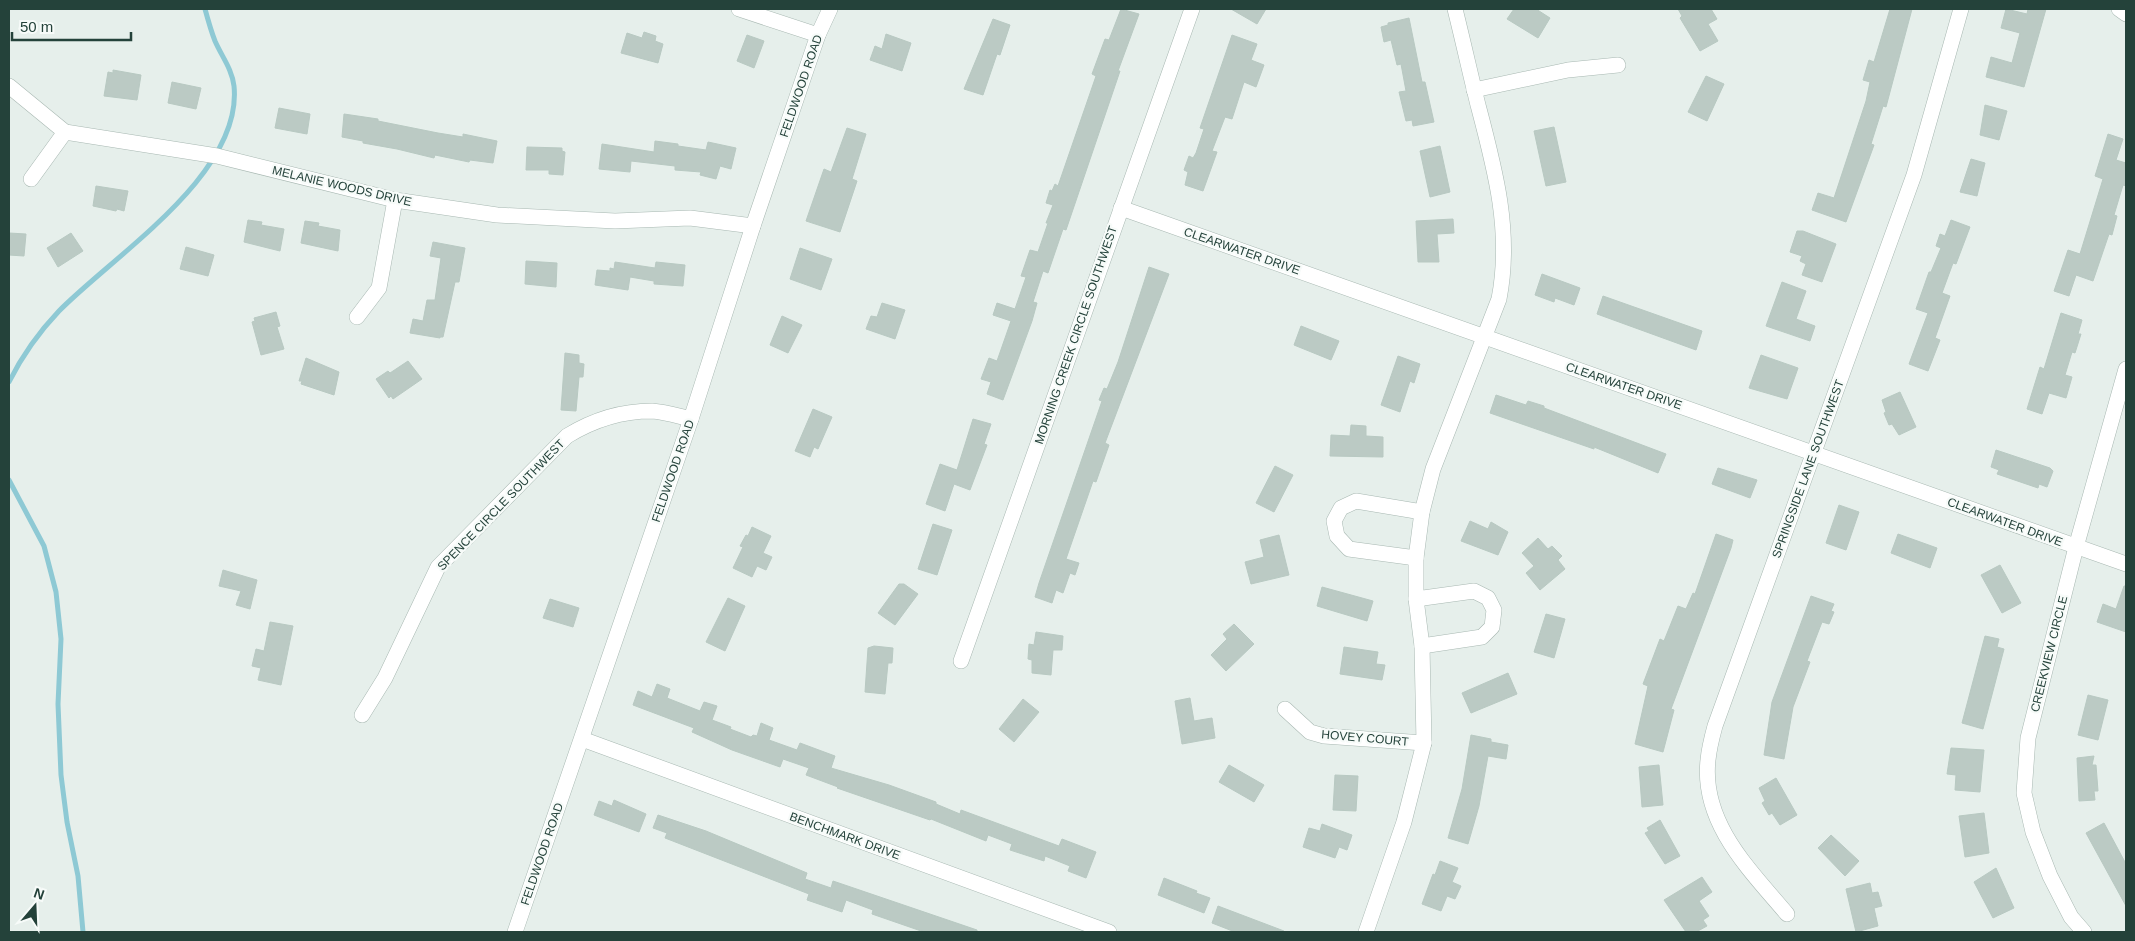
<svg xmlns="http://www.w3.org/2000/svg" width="2135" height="941" font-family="Helvetica,sans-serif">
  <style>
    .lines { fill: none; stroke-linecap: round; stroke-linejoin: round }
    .stream { stroke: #8ec9d4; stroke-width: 5 }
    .building { fill: #bbcac4; stroke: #b8c9c2 }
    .minor-casing { stroke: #a8b8b2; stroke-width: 16 }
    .tertiary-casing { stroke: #a8b8b2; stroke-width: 16 }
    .minor { stroke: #fff; stroke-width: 15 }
    .tertiary { stroke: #fff; stroke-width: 15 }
    .labels { text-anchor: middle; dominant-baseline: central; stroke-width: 4.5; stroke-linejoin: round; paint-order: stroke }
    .street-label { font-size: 12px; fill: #24423a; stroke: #f7fbf9 }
  </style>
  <rect width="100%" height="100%" fill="#e6efeb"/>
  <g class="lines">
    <g class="stream">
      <path d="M9,382C22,356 39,332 59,311C114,255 243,174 234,86C232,69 222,57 215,41C211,31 208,20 205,9"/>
      <polyline points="9,480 44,546 56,592 61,639 58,704 61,775 67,822 78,876 83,932"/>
    </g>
  </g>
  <g class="building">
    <polygon points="1121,9 1139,14 1118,71 1120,71 1066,230 1063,229 1048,273 1043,271 1033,302 1037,303 1032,321 1003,400 987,394 991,382 981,379 989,358 997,361 1011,321 993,315 997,303 1015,309 1026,277 1021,276 1030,250 1038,252 1048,223 1046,223 1053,205 1046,203 1050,190 1052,191 1055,184 1058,186 1096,76 1092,74 1105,39 1109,40"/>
    <polygon points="1231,9 1266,9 1257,24"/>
    <polygon points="1514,9 1536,9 1550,18 1538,38 1507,19"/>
    <polygon points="1678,9 1711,9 1717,19 1708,24 1718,41 1700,51 1680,18 1682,16"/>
    <polygon points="1890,9 1912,9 1886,107 1883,106 1871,144 1874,145 1846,222 1812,210 1818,193 1834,198 1866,101 1870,82 1863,80 1869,60 1874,62"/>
    <polygon points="2006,9 2027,14 2028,9 2046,9 2024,87 1986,77 1991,57 2012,63 2020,33 2001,28"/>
    <polygon points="1409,18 1422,82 1425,82 1434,122 1413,126 1412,120 1406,121 1399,92 1406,91 1401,64 1397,65 1391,40 1384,42 1381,27 1388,25 1388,23"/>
    <polygon points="993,19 1010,25 1000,55 997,54 983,95 964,89"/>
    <polygon points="644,32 656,36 655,41 663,44 658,63 621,53 627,33 642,38"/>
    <polygon points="886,34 911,43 902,71 870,60 875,46 882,49"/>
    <polygon points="747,35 764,41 754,68 737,61"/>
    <polygon points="1232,35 1257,44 1251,60 1264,65 1256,87 1244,82 1232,119 1225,117 1212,151 1217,152 1203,191 1185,185 1188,172 1184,170 1189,156 1193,158 1196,153 1204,129 1200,128"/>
    <polygon points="113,70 141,75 137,100 104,96 108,72 113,73"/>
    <polygon points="1706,76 1724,84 1707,121 1688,112"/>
    <polygon points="172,82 201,88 196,109 168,103"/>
    <polygon points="1985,105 2007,111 1999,140 1980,135"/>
    <polygon points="279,108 310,114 307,134 275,128"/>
    <polygon points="344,114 378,119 378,121 438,133 463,137 463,134 497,141 493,163 470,160 469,162 435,155 434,158 397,149 363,143 363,141 342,137"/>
    <polygon points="1554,127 1566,182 1546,186 1534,131"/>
    <polygon points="847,128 866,134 852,179 857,181 840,232 806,221 824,169 831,172"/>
    <polygon points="2108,134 2123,139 2116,160 2126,163 2126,186 2123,185 2114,215 2117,216 2112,235 2109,234 2093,281 2076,275 2069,296 2054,291 2068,250 2080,254 2103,179 2095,176"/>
    <polygon points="655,141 678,144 678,146 706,150 708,142 736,148 731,169 720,166 716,179 700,175 701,172 675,170 675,166 631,161 630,172 599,169 602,144 654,152"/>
    <polygon points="1440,146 1450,192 1430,197 1420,151"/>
    <polygon points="527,147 562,148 562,151 565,152 563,175 549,174 549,170 526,170"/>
    <polygon points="1971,159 1985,163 1977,196 1960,192"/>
    <polygon points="96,186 128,191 124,211 117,209 116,211 93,206"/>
    <polygon points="1453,219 1454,233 1437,234 1439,262 1418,262 1416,221"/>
    <polygon points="248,220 262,222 261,225 284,229 280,251 244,242"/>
    <polygon points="1951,220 1970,227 1956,264 1953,263 1942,293 1950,296 1935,338 1940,340 1928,371 1909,364 1928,313 1916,309 1929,272 1931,272 1941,248 1936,246 1940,234 1945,236"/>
    <polygon points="305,221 319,223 318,226 340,230 338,251 301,243"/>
    <polygon points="1797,231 1803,231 1836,244 1822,282 1802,275 1806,264 1800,261 1802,256 1790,252"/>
    <polygon points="9,233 26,234 24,256 9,255"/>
    <polygon points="71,233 83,251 58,267 47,248"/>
    <polygon points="433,242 465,248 459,282 455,282 443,337 440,337 440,338 410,333 413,319 423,321 427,300 435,300 441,258 430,256"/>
    <polygon points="186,247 214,255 208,276 180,269"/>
    <polygon points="800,248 832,259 821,290 790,279"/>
    <polygon points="526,261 557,263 556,287 525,284"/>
    <polygon points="615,262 655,268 656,262 685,265 683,286 654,284 654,281 630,277 628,290 595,285 597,270 610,271 610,268 614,269"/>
    <polygon points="1149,267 1169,274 1105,443 1109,445 1096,482 1093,481 1066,559 1079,563 1075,575 1070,573 1063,593 1056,590 1052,603 1035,597 1039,583 1102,401 1099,400 1104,388 1107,389 1118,362"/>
    <polygon points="1542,274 1580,288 1574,305 1555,298 1554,302 1535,295"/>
    <polygon points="1782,282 1806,291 1796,319 1815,326 1810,341 1766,326"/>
    <polygon points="1603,296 1702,331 1696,350 1597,314"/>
    <polygon points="882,303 905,310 895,339 866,329 871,316 877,317"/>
    <polygon points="276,312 280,326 277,327 284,349 261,355 252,322 255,321 254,318"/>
    <polygon points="2061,313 2082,320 2078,334 2081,334 2075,353 2072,352 2065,375 2072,377 2066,398 2049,393 2042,414 2027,409 2040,367 2044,369"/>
    <polygon points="782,316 802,325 788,353 770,345"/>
    <polygon points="1301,326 1339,341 1331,360 1294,345"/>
    <polygon points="565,353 579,355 579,363 584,364 583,377 579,377 576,411 561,410"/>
    <polygon points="1761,355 1798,368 1787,399 1749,388"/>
    <polygon points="1398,356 1420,364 1414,383 1410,381 1400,412 1381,405"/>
    <polygon points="306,358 339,372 334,395 301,384 302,381 299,381"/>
    <polygon points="408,361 422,379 393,399 391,396 389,398 376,379 388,371 390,373"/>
    <polygon points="1900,392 1916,427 1899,435 1892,424 1889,425 1884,413 1886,412 1882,400"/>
    <polygon points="1496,395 1526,405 1528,401 1544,406 1544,408 1666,454 1658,473 1594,447 1594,449 1490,413"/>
    <polygon points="813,409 832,417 818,449 814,447 810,457 795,451"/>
    <polygon points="973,419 991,424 984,444 987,445 970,490 954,484 945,511 926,504 940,464 957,470"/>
    <polygon points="1351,425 1366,426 1366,436 1383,437 1383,457 1330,456 1331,435 1350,436"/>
    <polygon points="1996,450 2050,468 2053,471 2047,487 2039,484 2038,488 1997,474 1999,470 1991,467"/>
    <polygon points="1275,466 1293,475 1274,512 1256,503"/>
    <polygon points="1718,468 1757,480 1750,498 1712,484"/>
    <polygon points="1839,505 1859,512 1846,550 1826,543"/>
    <polygon points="1470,521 1488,529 1491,522 1508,532 1498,555 1461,541"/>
    <polygon points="933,524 952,530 937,575 918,569"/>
    <polygon points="752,527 771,536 763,553 772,557 766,570 757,566 752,577 733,568 743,547 740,546 746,535 748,536"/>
    <polygon points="1716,534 1733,540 1731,548 1671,709 1674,710 1663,752 1635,744 1648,686 1643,684 1660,639 1664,641 1678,606 1686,609 1693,593 1695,594"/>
    <polygon points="1898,534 1937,548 1930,568 1891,553"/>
    <polygon points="1279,535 1289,575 1251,584 1245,562 1264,557 1260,540"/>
    <polygon points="1538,538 1548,549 1552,546 1562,556 1558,560 1565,569 1540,590 1526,573 1534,566 1522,553"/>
    <polygon points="2000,565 2021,603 2002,613 1981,575"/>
    <polygon points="223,570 257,580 250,609 236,605 241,591 219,586"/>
    <polygon points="899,584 904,584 918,594 895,625 878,613"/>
    <polygon points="2124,586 2126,586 2126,632 2097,622 2103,604 2116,609"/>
    <polygon points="1322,587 1373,601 1367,621 1317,606"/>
    <polygon points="1811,596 1834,604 1831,611 1834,612 1829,624 1822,622 1807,661 1810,662 1793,707 1784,759 1764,755 1772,702"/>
    <polygon points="728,598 745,606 725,651 706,642"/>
    <polygon points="550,599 579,608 573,627 543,618"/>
    <polygon points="1546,614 1565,619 1554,658 1534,652"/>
    <polygon points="270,622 293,626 281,685 258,680 261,668 252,666 256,649 264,651"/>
    <polygon points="1234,624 1254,644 1226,671 1211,655 1227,639 1223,634"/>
    <polygon points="1036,632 1063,636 1062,650 1053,650 1051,675 1032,673 1032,660 1028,659 1029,644 1034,645"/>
    <polygon points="1985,636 1999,639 1997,647 2004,649 1983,729 1962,723"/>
    <polygon points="874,646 893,648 892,663 888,663 885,694 865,692 868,648"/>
    <polygon points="1344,647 1378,652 1376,664 1385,665 1382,680 1340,674"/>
    <polygon points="1508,673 1517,694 1471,713 1462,693"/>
    <polygon points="657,684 670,689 667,698 700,711 704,702 717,706 712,720 731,727 730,729 751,737 753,735 757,736 761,723 773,728 769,740 797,750 800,743 835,756 831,768 889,785 936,802 936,804 960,814 961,810 1059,846 1062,839 1096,852 1086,878 1068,871 1070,866 1045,856 1044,861 1010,850 1012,844 988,835 986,841 931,819 930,820 837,788 838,787 806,775 809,768 783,759 780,767 732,750 692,732 694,728 633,705 638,691 652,697"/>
    <polygon points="2088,695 2108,700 2098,740 2078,735"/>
    <polygon points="1190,698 1194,721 1212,718 1215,738 1182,744 1175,701"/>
    <polygon points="1023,699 1039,712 1014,742 999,729"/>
    <polygon points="1471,735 1491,739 1491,742 1508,745 1506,759 1488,756 1479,806 1468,844 1448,838 1462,789"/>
    <polygon points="1951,748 1984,750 1980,792 1955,790 1956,775 1947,774"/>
    <polygon points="2094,756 2092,765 2096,765 2098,791 2094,791 2095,800 2079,801 2077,758"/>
    <polygon points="1229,765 1264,785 1254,802 1219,782"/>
    <polygon points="1659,765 1663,805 1642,807 1639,767"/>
    <polygon points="1335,775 1358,776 1356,811 1333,810"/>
    <polygon points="1776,778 1797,815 1780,825 1772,813 1769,815 1762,803 1765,801 1759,788"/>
    <polygon points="614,800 646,814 639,832 594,815 599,801 612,806"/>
    <polygon points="1984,813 1989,853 1965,857 1959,816"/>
    <polygon points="658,815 706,831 807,873 805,879 831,888 833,881 977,930 977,932 924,932 872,914 873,910 846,900 842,912 807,900 809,894 665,838 667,833 653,828"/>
    <polygon points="1660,820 1680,856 1665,864 1645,833 1649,831 1647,828"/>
    <polygon points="2104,823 2126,864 2126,906 2086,833"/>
    <polygon points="1322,824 1352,835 1347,850 1339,847 1335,858 1303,847 1309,828 1320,831"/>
    <polygon points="1831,835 1859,861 1845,876 1818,848"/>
    <polygon points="1440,861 1458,868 1452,882 1461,886 1455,899 1447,896 1441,911 1422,904 1433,874 1435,875"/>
    <polygon points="1996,868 2014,908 1993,918 1974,882"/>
    <polygon points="1702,877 1712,892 1699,901 1709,916 1703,920 1707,926 1696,932 1686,932 1664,900"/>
    <polygon points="1164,878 1197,891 1196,893 1210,898 1204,913 1158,895"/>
    <polygon points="1870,883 1872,893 1878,892 1882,906 1874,908 1878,926 1856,932 1846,889"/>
    <polygon points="1218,906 1284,931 1284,932 1235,932 1212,923"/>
  </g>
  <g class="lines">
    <g class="minor-casing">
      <g id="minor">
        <polyline points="739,9 818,35"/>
        <polyline points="2119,9 2126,14"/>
        <polyline points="9,86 65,132 217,156 395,200 497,215 615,221 690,218 753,226"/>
        <polyline points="1474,90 1568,70 1618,65"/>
        <polyline points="31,179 65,132"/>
        <polyline points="1121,208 2126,564"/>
        <polyline points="357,317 379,288 395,200"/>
        <polyline points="1416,558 1349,549 1337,536 1334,521 1341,508 1356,501 1422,512"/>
        <polyline points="1416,599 1474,591 1488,598 1494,610 1492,627 1482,637 1422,646"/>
        <polyline points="961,661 1192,9"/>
        <polyline points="1285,709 1310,732 1324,736 1424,743"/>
        <path d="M362,715L385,678L438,567L567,436C593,420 621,411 652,411C665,412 678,416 691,419"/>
        <polyline points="582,739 1109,932"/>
        <path d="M1787,914C1750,870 1701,823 1708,760C1709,749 1712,737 1715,726L1914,175L1961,9"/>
        <path d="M1366,932L1404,822L1424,743L1422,646L1416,599V558L1422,512L1433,469L1499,299C1512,232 1495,169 1478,105C1470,73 1463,41 1455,9"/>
        <polyline points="2084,932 2071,917 2050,876 2033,832 2024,793 2028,738 2076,547 2126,369"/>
      </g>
    </g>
    <g class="tertiary-casing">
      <polyline id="tertiary" points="515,932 691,419 753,226 818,35 830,9"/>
    </g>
    <use href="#minor" class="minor"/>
    <use href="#tertiary" class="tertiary"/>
  </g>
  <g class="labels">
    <g class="street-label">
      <text transform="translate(801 86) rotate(-71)">FELDWOOD ROAD</text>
      <text transform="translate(342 186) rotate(13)">MELANIE WOODS DRIVE</text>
      <text transform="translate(1242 251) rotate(19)">CLEARWATER DRIVE</text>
      <text transform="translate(1076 335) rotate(-71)">MORNING CREEK CIRCLE SOUTHWEST</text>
      <text transform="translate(1624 386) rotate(19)">CLEARWATER DRIVE</text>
      <text transform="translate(1808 469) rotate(-70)">SPRINGSIDE LANE SOUTHWEST</text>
      <text transform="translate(673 471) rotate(-71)">FELDWOOD ROAD</text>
      <text transform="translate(501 505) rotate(-46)">SPENCE CIRCLE SOUTHWEST</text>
      <text transform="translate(2005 522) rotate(20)">CLEARWATER DRIVE</text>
      <text transform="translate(2049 654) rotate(-76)">CREEKVIEW CIRCLE</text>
      <text transform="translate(1365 738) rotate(5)">HOVEY COURT</text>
      <text transform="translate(845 836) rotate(20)">BENCHMARK DRIVE</text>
      <text transform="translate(542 854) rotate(-71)">FELDWOOD ROAD</text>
    </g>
  </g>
  <rect width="2135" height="941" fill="none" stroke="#24423a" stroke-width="20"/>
  <g transform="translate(35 906) rotate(19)" stroke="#f7fbf9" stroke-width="4" paint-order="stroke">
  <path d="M0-4L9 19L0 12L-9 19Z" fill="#24423a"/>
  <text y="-8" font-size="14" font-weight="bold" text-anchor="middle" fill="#24423a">N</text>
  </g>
  <path d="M12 32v8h119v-8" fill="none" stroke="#24423a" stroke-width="2.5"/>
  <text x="20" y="32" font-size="15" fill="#24423a" stroke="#f7fbf9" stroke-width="4" paint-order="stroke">50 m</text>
</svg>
